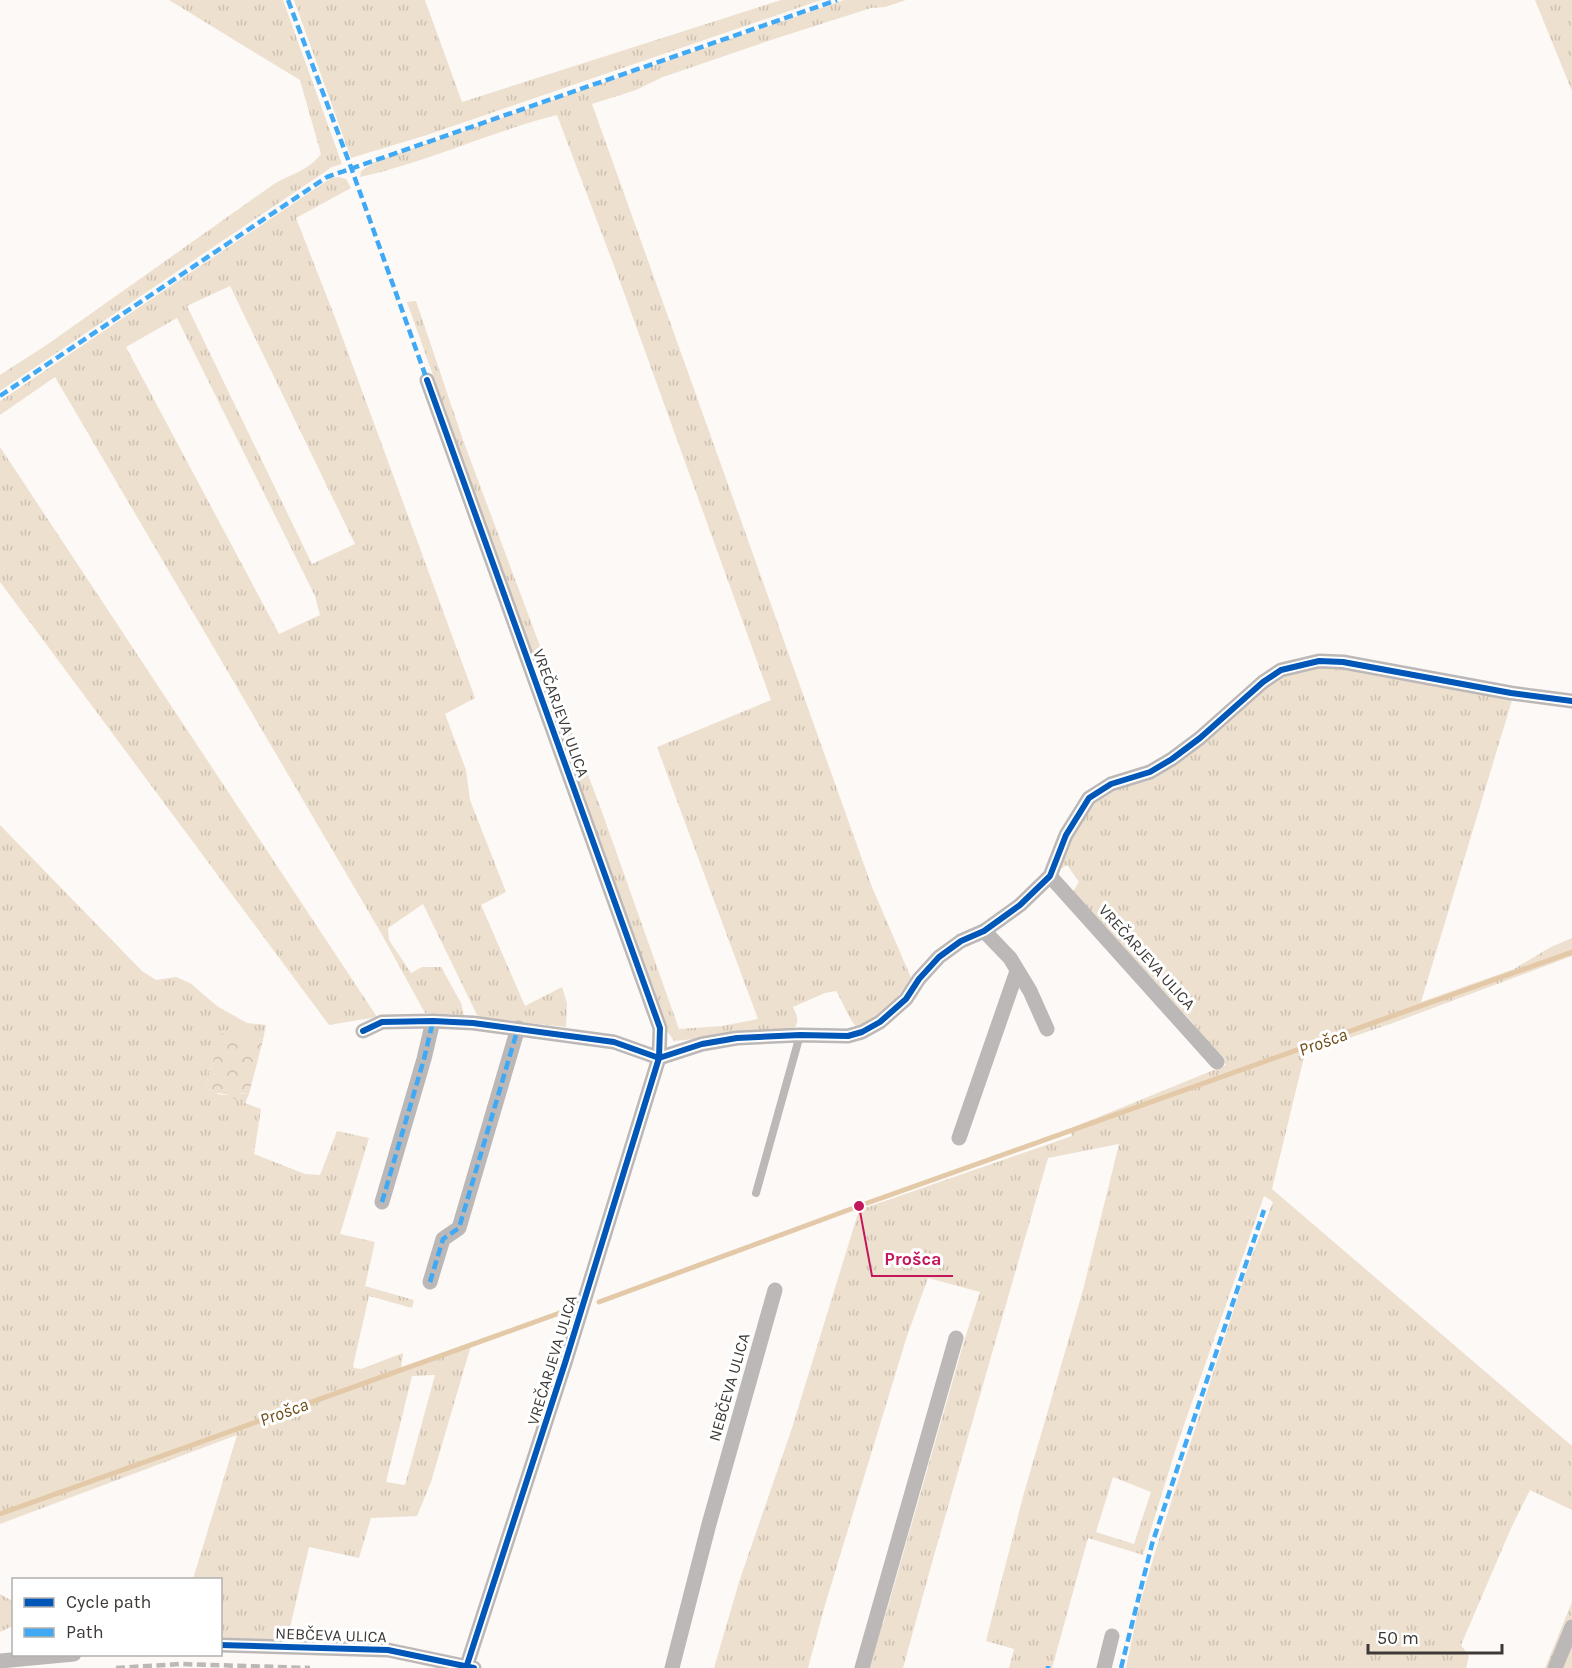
<svg xmlns="http://www.w3.org/2000/svg" width="1572" height="1668" font-family="Karla,sans-serif">
  <style>
    .grass { fill: url(#grass-tufts); fill-rule: evenodd }
    .forest { fill: url(#forest-crowns) }
    .lines { fill: none; stroke-linecap: round; stroke-linejoin: round }
    .stream { stroke: #e3c9a8; stroke-width: 5 }
    .lane { stroke: #bbb8b7; stroke-width: 8 }
    .street { stroke: #bbb8b7; stroke-width: 15 }
    .rail { stroke: #bbb8b6; stroke-width: 4.5; stroke-dasharray: 9 4.5; stroke-linecap: butt }
    .quiet { stroke: #3fa9f5; stroke-width: 4.5; stroke-dasharray: 9 4.5; stroke-linecap: butt }
    .cycleway-casing { stroke: #fff; stroke-width: 10 }
    .cycleway { stroke: #0057b8; stroke-width: 6 }
    .labels { text-anchor: middle; dominant-baseline: central; stroke-width: 6; stroke-linejoin: round; paint-order: stroke }
    .street-label { font-size: 16px; fill: #3c3936; stroke: #fff }
    .water-label { font-size: 18px; font-style: italic; fill: #6f4c16; stroke: #fff }
    .leader { fill: none; stroke: #c2185b; stroke-width: 2 }
    .callout-dot { fill: #c2185b; stroke: #fff; stroke-width: 2 }
    .callout-label { font-size: 18px; text-anchor: middle; font-weight: bold; fill: #c2185b; stroke: #fff; stroke-width: 6; stroke-linejoin: round; paint-order: stroke }
  </style>
  <defs>
    <pattern id="grass-tufts" width="24" height="20" patternUnits="userSpaceOnUse" patternTransform="scale(1.5)"><rect width="24" height="20" fill="#eee0cf"/><path d="M3 7l-1-3M5 7V3M7 7l1-3M15 17l-1-3M17 17v-4M19 17l1-3" fill="none" stroke="#cdc1b2"/></pattern>
    <pattern id="forest-crowns" width="20" height="18" patternUnits="userSpaceOnUse" patternTransform="scale(1.5)"><rect width="20" height="18" fill="#eee0cf"/><path d="M2 6a3 3 0 1 1 6 0M12 15a3 3 0 1 1 6 0" fill="none" stroke="#cdc1b2"/></pattern>
  </defs>
  <rect width="100%" height="100%" fill="#fcf9f6"/>
  <g class="grass">
    <path d="M169,0H283L342,164L332,167L0,391V375L48,344L274,184C291,174 308,171 321,154L300,80Z"/>
    <polygon points="294,0 425,0 462,102 781,0 821,0 427,135 351,158"/>
    <path d="M844,0H906L885,7L871,8L771,40L663,77L636,90L592,104L872,887L912,980L884,1012L857,1027C850,1022 842,1000 836,991L825,993L793,1007C796,1014 800,1019 795,1027L786,1030L674,1041L663,1025L407,302L416,301L463,440L602,812L679,1029L722,1026L758,1019L657,747L771,700L619,279L557,115C490,132 427,162 360,177L361,171L376,161Z"/>
    <polygon points="1535,0 1572,0 1572,91"/>
    <path d="M339,177L346,179L351,188L296,218L336,320L475,698L445,714L466,770L470,800L506,892L481,905L525,1006L562,987L567,1003L566,1027L482,1018L477,1015L423,904L388,928L389,940L411,973L422,967H441L461,1003L464,1015L425,1013L381,933L55,377L0,415V401L331,178ZM230,286L355,544L312,564L187,306ZM177,318L315,596L320,615L279,634L126,347Z"/>
    <polygon points="0,447 377,1017 329,1025 0,582"/>
    <path d="M1327,666L1513,697L1421,1002L1514,969L1551,947L1572,938V956L1393,1023L1305,1053L1272,1189L1572,1446V1510L1530,1490L1512,1526L1461,1645L1469,1656L1466,1668H1126L1138,1611L1155,1552L1247,1269L1273,1202L1264,1196L1177,1445L1143,1555L1088,1538L1052,1668H1009L1014,1649L986,1641L1024,1493L1083,1290L1119,1144L1048,1158L933,1559L903,1668H867L879,1623L883,1624L965,1338L980,1292L928,1278L907,1336L825,1605L808,1668H714L739,1582L792,1428L859,1210L1072,1136L1069,1129L1226,1065L1192,1022L1072,893L1079,882L1067,865L1059,870L1067,844L1095,799L1147,776L1281,676ZM1113,1477L1151,1492L1134,1544L1096,1532Z"/>
    <path d="M0,825L142,971L156,980L176,977L190,983L217,1006L247,1023L266,1025L263,1040L223,1031L204,1090C211,1093 220,1095 228,1095C236,1096 241,1092 249,1094L245,1103L261,1109L254,1154L305,1174L320,1175L337,1131L369,1138L340,1234L375,1242L365,1286L414,1300L412,1308L369,1296L353,1366L354,1368L361,1369L403,1353L401,1369L472,1342L431,1482L417,1516L371,1518L359,1558L309,1547L287,1640L221,1639L220,1580L193,1579L237,1435L0,1524ZM435,1375L405,1485L386,1482L412,1376Z"/>
    <polygon points="0,1594 14,1602 13,1626 0,1632"/>
    <polygon points="1572,1602 1572,1668 1545,1668"/>
  </g>
  <polygon class="forest" points="223,1030 263,1040 249,1094 241,1093 238,1101 229,1095 219,1093 214,1094 204,1090"/>
  <g class="lines">
    <g class="stream">
      <polyline points="599,1302 859,1206 1572,952"/>
      <polyline points="0,1514 568,1310"/>
    </g>
    <polyline class="lane" points="756,1193 800,1035"/>
    <g class="street">
      <polyline points="427,380 660,1028 659,1058 565,1363 466,1668"/>
      <polyline points="1050,876 1217,1062"/>
      <polyline points="984,931 1010,958 1030,991 1047,1029"/>
      <polyline points="363,1031 382,1022 433,1021 473,1023 614,1042 659,1058 702,1044 737,1038 800,1035 848,1036 862,1032 880,1022 906,999 919,979 939,957 961,941 984,931 1020,905 1050,876 1066,835 1089,798 1111,784 1150,772 1172,759 1200,738 1263,682 1281,670 1319,661 1343,662 1511,693 1572,701"/>
      <polyline points="959,1138 1017,971"/>
      <polyline points="382,1202 424,1059 433,1021"/>
      <polyline points="430,1282 443,1239 459,1228 518,1028"/>
      <polyline points="220,1645 388,1650 474,1668"/>
      <polyline points="0,1661 74,1654"/>
      <polyline points="672,1668 709,1524 775,1290"/>
      <polyline points="862,1668 956,1338"/>
      <polyline points="1104,1668 1112,1636"/>
      <polyline points="1555,1668 1572,1627"/>
    </g>
    <polyline class="rail" points="116,1668 180,1664 310,1668"/>
    <g class="quiet">
      <polyline points="288,0 352,170 427,380"/>
      <polyline points="0,396 327,177 837,0"/>
      <polyline points="382,1202 424,1059 433,1021"/>
      <polyline points="430,1282 443,1239 459,1228 518,1028"/>
      <polyline points="1048,1668 1048,1666"/>
      <polyline points="1121,1668 1152,1544 1264,1210"/>
    </g>
    <g class="cycleway-casing">
      <g id="cycleway">
        <polyline points="427,380 660,1028 659,1058 565,1363 466,1668"/>
        <polyline points="363,1031 382,1022 433,1021 473,1023 614,1042 659,1058 702,1044 737,1038 800,1035 848,1036 862,1032 880,1022 906,999 919,979 939,957 961,941 984,931 1020,905 1050,876 1066,835 1089,798 1111,784 1150,772 1172,759 1200,738 1263,682 1281,670 1319,661 1343,662 1511,693 1572,701"/>
        <polyline points="220,1645 388,1650 474,1668"/>
      </g>
    </g>
    <use href="#cycleway" class="cycleway"/>
  </g>
  <g class="labels">
    <g class="street-label">
      <text transform="translate(561 713) rotate(70)">VREČARJEVA ULICA</text>
      <text transform="translate(1147 957) rotate(48)">VREČARJEVA ULICA</text>
      <text transform="translate(552 1360) rotate(-73)">VREČARJEVA ULICA</text>
      <text transform="translate(729 1387) rotate(-74)">NEBČEVA ULICA</text>
      <text transform="translate(331 1635) rotate(2)">NEBČEVA ULICA</text>
    </g>
    <g class="water-label">
      <text transform="translate(1323 1042) rotate(-20)">Prošca</text>
      <text transform="translate(284 1412) rotate(-20)">Prošca</text>
    </g>
  </g>
  <path class="leader" d="M859 1206L872 1276H953"/>
  <circle class="callout-dot" cx="859" cy="1206" r="6"/>
  <g class="callout-label">
    <text x="913" y="1265">Prošca</text>
  </g>
  <rect x="12" y="1578" width="210" height="78" fill="#ffffff" stroke="#b1b0af" stroke-width="1.5"/>
  <rect x="24" y="1598" width="30" height="9" fill="#0057b8" stroke="#b1b0af" stroke-width="1.5"/>
  <text x="66" y="1608" font-size="18" fill="#3c3936">Cycle path</text>
  <rect x="24" y="1628" width="30" height="9" fill="#3fa9f5" stroke="#b1b0af" stroke-width="1.5"/>
  <text x="66" y="1638" font-size="18" fill="#3c3936">Path</text>
  <path d="M1368 1644v9h134v-9" fill="none" stroke="#3c3936" stroke-width="3"/>
  <text x="1377" y="1644" font-size="18" fill="#3c3936" stroke="#ffffff" stroke-width="4.5" paint-order="stroke">50 m</text>
</svg>
